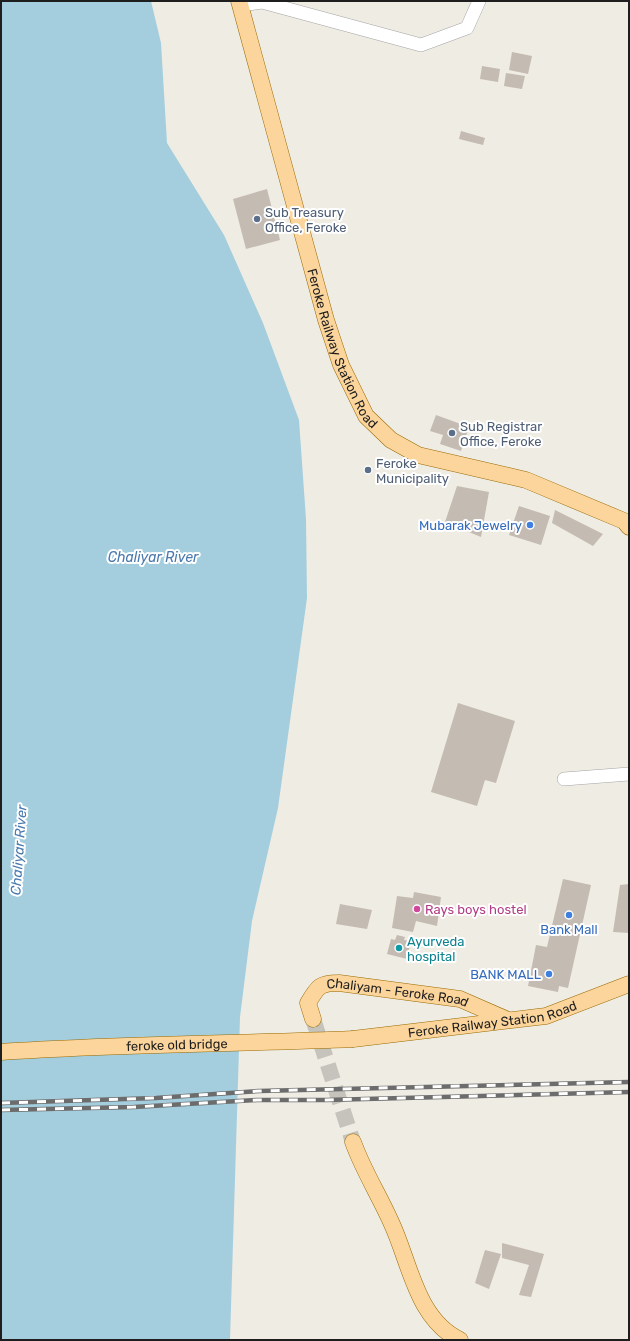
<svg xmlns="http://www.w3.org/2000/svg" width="630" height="1341" font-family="Rubik,sans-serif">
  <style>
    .water { fill: #a4cedd }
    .building { fill: #c4bbb3 }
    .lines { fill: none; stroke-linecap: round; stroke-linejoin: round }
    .major-tunnel { stroke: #c5c3bc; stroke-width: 16; stroke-dasharray: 16 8; stroke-linecap: butt }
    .minor-casing { stroke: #a5a5a5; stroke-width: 14 }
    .major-casing { stroke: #986a00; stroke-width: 17 }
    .minor { stroke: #fff; stroke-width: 13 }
    .major { stroke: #fcd59c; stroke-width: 16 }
    .rail-casing { stroke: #6c6c6c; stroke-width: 4.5 }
    .rail { stroke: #fff; stroke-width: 3; stroke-dasharray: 9; stroke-linecap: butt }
    .major-bridge-casing { stroke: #986a00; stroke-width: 17; stroke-linecap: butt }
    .major-bridge { stroke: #fcd59c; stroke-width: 16 }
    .service-dot { fill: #5c6f8a; stroke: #fff; stroke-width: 1.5 }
    .shop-dot { fill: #3f7fe0; stroke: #fff; stroke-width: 1.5 }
    .hotel-dot { fill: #d1479c; stroke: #fff; stroke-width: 1.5 }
    .culture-dot { fill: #0f9aa8; stroke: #fff; stroke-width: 1.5 }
    .labels { text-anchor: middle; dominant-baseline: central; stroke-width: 4; stroke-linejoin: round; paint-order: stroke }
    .service-label { font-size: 13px; fill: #4e5e75; stroke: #fff; text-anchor: start }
    .street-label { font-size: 13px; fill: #1e1e1e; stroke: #fff }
    .shop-label { font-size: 13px; fill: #366cbe; stroke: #fff; text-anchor: end }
    .hotel-label { font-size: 13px; fill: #b23c85; stroke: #fff; text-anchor: start }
    .culture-label { font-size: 13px; fill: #0d838f; stroke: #fff; text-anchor: start }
    .water-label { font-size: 14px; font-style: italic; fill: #4a79ae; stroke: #fff }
  </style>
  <rect width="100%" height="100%" fill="#efece4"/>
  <polygon class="water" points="1,1 151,1 161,43 167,143 224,235 263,323 299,420 306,519 307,598 278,808 252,921 240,1017 230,1340 1,1340"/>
  <g class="building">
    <polygon points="512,52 532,56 528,74 509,70"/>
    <polygon points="482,66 500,69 498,82 480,79"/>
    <polygon points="506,73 525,76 522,89 504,86"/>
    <polygon points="461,131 485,138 483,145 459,139"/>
    <polygon points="267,189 280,240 246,249 233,199"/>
    <polygon points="436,415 469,427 461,451 440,444 443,435 430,431"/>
    <polygon points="457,486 489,492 481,537 445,522"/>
    <polygon points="519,506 550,516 541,545 509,535"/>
    <polygon points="555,510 603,534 593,546 552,523"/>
    <polygon points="458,703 515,721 496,783 485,780 477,806 431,792"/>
    <polygon points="563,879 591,885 568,988 559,986 558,992 528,986 536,945 547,947"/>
    <polygon points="629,884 629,933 613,932 620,885"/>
    <polygon points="414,892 441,897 437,926 416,921 413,932 392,928 397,896 413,898"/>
    <polygon points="340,904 372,910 367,929 336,924"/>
    <polygon points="397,935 405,937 404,940 411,941 407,959 387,954 391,939 395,940"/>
    <polygon points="502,1243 544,1254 531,1297 519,1295 529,1265 502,1258"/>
    <polygon points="485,1250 501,1254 489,1289 475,1283"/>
  </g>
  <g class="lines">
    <polyline class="major-tunnel" points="313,1019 353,1142"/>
    <g class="minor-casing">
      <g id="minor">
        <polyline points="240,5 262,2 421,45 467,28 479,1"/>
        <polyline points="564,779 629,774"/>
      </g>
    </g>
    <g class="major-casing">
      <g id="major">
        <path id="s1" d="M239,1L326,320L341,365L366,416L391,440L418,455L526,480L624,521L629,527"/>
        <path id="s2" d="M313,1019L308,1003C318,986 320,983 339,983L460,999L508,1020"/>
        <path id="s3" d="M353,1039L546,1016L629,984"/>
        <path d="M353,1142C363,1170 379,1195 391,1222C410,1262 416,1319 460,1340"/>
      </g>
    </g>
    <use href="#minor" class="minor"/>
    <use href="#major" class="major"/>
    <g class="rail-casing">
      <g id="rail">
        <polyline points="1,1103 156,1098 259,1091 629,1082"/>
        <polyline points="1,1110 134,1107 257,1100 326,1100 629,1092"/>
      </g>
    </g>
    <use href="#rail" class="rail"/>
    <g class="major-bridge-casing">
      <g id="major-bridge">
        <path id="s4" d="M1,1052C118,1044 235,1044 353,1039"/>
      </g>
    </g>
    <use href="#major-bridge" class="major-bridge"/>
  </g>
  <g class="service-dot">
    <circle cx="257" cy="219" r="4"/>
    <circle cx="452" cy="433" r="4"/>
    <circle cx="368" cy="470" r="4"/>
  </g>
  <g class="shop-dot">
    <circle cx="530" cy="525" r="4"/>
    <circle cx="569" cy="915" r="4"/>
    <circle cx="549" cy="974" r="4"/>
  </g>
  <circle class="hotel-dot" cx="417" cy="909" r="4"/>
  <circle class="culture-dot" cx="399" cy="948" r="4"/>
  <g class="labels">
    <g class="service-label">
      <text x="265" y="212">Sub Treasury<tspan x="265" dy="15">Office, Feroke</tspan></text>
      <text x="460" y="426">Sub Registrar<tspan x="460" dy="15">Office, Feroke</tspan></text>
      <text x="376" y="463">Feroke<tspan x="376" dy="15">Municipality</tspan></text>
    </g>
    <g class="street-label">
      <text stroke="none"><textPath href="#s1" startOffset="363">Feroke Railway Station Road</textPath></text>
      <text stroke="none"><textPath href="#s2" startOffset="116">Chaliyam - Feroke Road</textPath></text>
      <text stroke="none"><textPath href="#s3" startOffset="141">Feroke Railway Station Road</textPath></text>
      <text stroke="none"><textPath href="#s4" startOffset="176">feroke old bridge</textPath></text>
    </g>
    <g class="shop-label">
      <text x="522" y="525">Mubarak Jewelry</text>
      <text x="569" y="929" text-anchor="middle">Bank Mall</text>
      <text x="541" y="974">BANK MALL</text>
    </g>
    <g class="hotel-label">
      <text x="425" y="909">Rays boys hostel</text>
    </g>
    <g class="culture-label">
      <text x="407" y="941">Ayurveda<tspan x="407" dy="15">hospital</tspan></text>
    </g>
    <g class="water-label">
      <text x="153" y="557">Chaliyar River</text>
      <text transform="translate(19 850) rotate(-86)">Chaliyar River</text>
    </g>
  </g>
  <rect width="630" height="1341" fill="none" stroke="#1e1e1e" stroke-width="4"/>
</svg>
